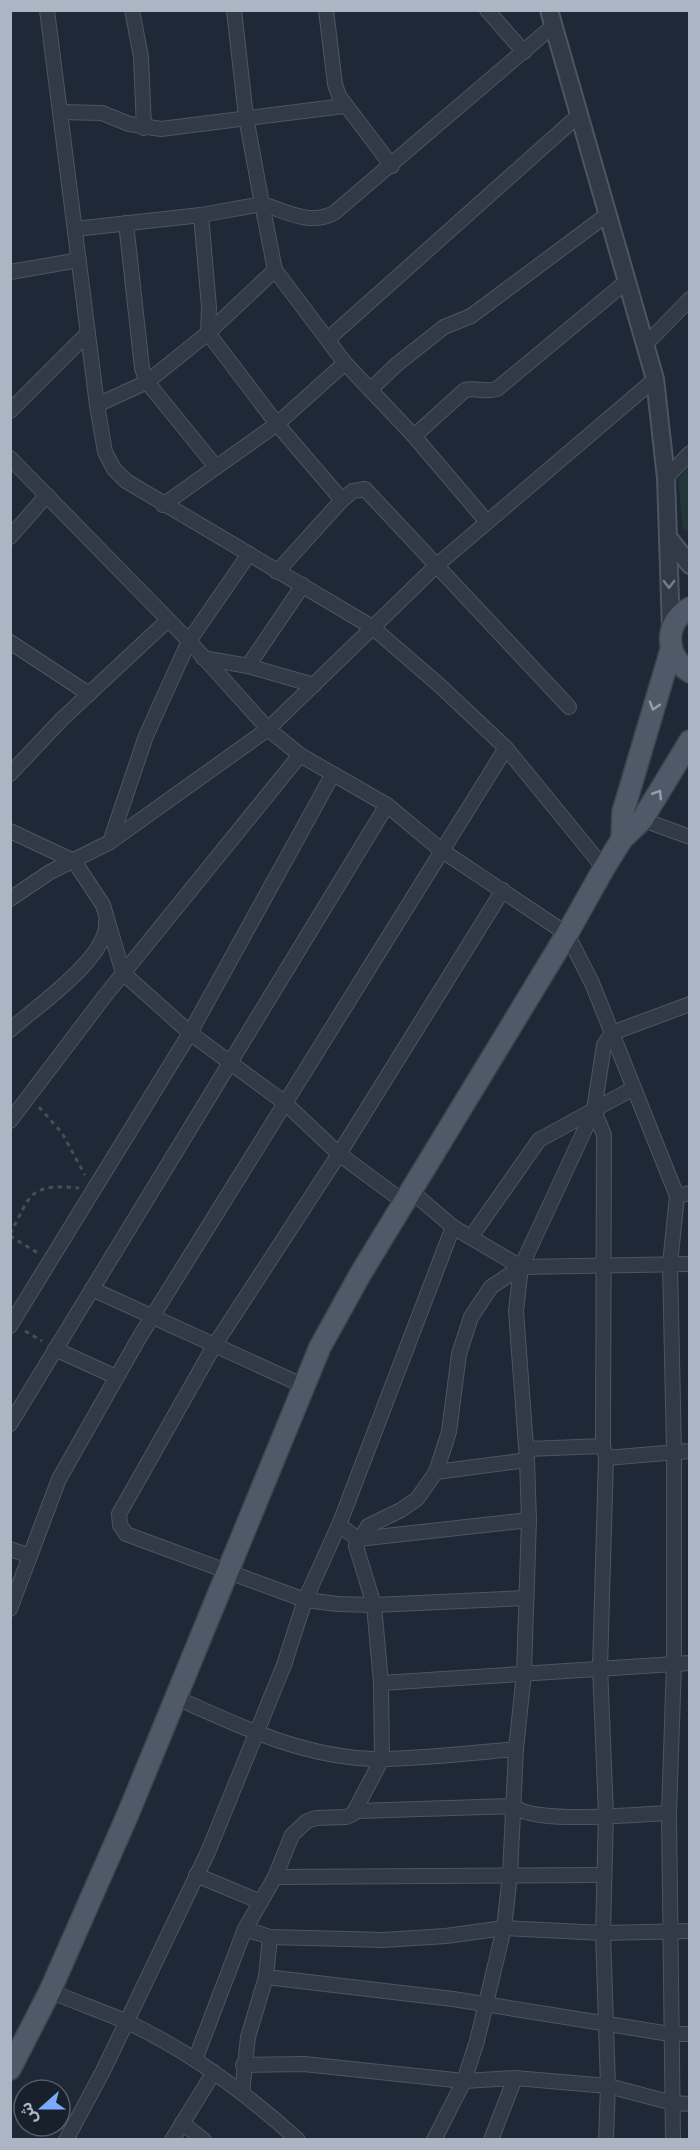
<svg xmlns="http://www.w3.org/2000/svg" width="700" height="2150" font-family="'PT Sans Narrow','Noto Sans Arabic',sans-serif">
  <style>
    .green { fill: #223639 }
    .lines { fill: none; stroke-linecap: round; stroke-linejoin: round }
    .minor-casing { stroke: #4d5562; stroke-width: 16 }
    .tertiary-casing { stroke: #4d5562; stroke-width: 20 }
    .primary-casing { stroke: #3c4451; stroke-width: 24 }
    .path { stroke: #3e5255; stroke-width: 3; stroke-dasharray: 4.5 4.5; stroke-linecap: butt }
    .minor { stroke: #323a47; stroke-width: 14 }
    .tertiary { stroke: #323a47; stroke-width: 16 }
    .primary { stroke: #505967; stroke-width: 21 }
    .oneway { stroke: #757e8c }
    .oneway2 { stroke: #959ead }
  </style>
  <rect width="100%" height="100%" fill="#1f2836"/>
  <polygon class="green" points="689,467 689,533 683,528 678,479"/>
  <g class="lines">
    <g class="minor-casing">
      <g id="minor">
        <polyline points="47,10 97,405 105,452 114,469 126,481 372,627 438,684 506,748 604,868"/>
        <polyline points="132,10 141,57 144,128"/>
        <path d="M234,10L246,117L262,204C285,211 310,226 334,213L553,26"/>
        <polyline points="326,10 335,84 339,96 392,166"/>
        <polyline points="487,10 524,52"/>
        <polyline points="60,112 102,113 129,124 161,129 344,106"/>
        <polyline points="201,215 209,307 208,333 277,424 342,500"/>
        <polyline points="126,223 142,368 147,382 216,467"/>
        <polyline points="75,229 201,215 262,204 275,270 345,363 414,436 487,522"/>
        <polyline points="10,272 79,260"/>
        <polyline points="328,339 579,115"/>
        <polyline points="646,344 690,299"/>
        <polyline points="370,390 396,365 444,327 471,316 608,214"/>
        <polyline points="97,405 147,382 208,333 275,270"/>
        <polyline points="10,411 88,333"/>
        <path d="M414,436L465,390C476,387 485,393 497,389L627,281"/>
        <polyline points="10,458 189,641 268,729 300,755 387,805 441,850 567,934 592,983 677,1196 690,1193"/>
        <polyline points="666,478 690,453"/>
        <polyline points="163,505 277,424 345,363"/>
        <polyline points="10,537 47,495"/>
        <polyline points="277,572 342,500 353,491 365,489 569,707"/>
        <polyline points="10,642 89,694"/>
        <polyline points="203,658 248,666 314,685"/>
        <polyline points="248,666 303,585"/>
        <polyline points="10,774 62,719 168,620"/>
        <polyline points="635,817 690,837"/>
        <polyline points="10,831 74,861 103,905 123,973 190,1033 285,1103 339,1154 404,1202"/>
        <polyline points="110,842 146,736 189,641 249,554"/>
        <polyline points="503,890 339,1154 214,1346 119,1514 120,1525 126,1534 305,1600 338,1604 374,1605 526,1598"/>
        <polyline points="10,899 50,872 110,842 268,729 437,565 655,379"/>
        <path d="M10,1030C36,1007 109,957 106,922"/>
        <polyline points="594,1110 604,1135 603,1446 606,1458 600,1667 606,1815 603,1933 608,2086 606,2140"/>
        <polyline points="10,1121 104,997 300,755"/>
        <polyline points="411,1191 453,1227 521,1267 690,1264"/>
        <polyline points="471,1237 539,1140 632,1089"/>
        <polyline points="92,1289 304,1386"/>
        <polyline points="10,1326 190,1033 333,774"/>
        <polyline points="55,1349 116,1377"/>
        <polyline points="10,1424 387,805"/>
        <polyline points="527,1449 603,1446"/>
        <polyline points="606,1458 690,1451"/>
        <polyline points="436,1472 527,1460"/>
        <polyline points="339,1525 358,1539 529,1520"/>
        <polyline points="10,1549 30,1556"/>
        <polyline points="10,1609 59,1479 139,1338 506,748"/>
        <polyline points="381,1683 690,1663"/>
        <path d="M175,1697C240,1727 310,1760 384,1759C428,1758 472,1753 516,1749"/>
        <path d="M357,1811L514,1806C533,1825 638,1814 669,1813"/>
        <polyline points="196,1875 261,1902"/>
        <polyline points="275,1877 604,1875"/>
        <polyline points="245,1929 270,1937 383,1940 446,1936 504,1928 603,1933 690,1931"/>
        <polyline points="266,1977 270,1937"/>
        <path d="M50,1991C75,2002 102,2011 127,2022C190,2051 247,2094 298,2140"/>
        <polyline points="195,2060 245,1929 275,1877 292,1835 307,1821 316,1818 346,1817 353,1814 382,1759 381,1683 374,1605 356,1546 368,1526 401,1510 417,1499 436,1472 449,1432 459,1354 471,1317 491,1287 521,1267"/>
        <polyline points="243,2065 304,2064 464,2081 515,2078 608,2086 673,2103 690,2104"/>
        <polyline points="242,2093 248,2037 266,1977 453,1999 670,2034 690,2034"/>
        <polyline points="182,2123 204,2140"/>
        <polyline points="66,2140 103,2071 208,1852 284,1665 305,1600 339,1525 453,1227"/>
        <polyline points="172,2140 214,2072"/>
        <polyline points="434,2140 464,2081 477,2041 504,1928 510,1875 516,1749 524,1673 529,1520 527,1460 516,1311 521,1267 594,1110 604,1045 612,1033 690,1004"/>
        <polyline points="491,2140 515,2078"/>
        <polyline points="673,2140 669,1813 674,1663 674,1452 670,1264 677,1196"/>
      </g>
    </g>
    <g class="tertiary-casing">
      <g id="tertiary">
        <polyline points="549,10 655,379 666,478 671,630"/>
        <polyline points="668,537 690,565"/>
      </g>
    </g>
    <g class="primary-casing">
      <g id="primary">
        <path d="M690,608C663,623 665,656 690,672"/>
        <polyline points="622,839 623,812 671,650"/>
        <polyline points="10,2069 50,1991 128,1814 320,1347 361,1273 567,934 604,868 622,839 642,820 690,741"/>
      </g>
    </g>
    <g class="path">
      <polyline points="39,1107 62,1133 85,1175"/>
      <path d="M10,1234C31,1196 27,1183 79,1188"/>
      <polyline points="10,1236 38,1253"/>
      <polyline points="25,1331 42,1341"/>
    </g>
    <use href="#minor" class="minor"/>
    <use href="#tertiary" class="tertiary"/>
    <use href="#primary" class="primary"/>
  </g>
  <defs><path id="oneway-chevron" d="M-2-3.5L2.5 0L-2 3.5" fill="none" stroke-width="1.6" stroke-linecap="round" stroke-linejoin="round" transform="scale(1.5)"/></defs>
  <use class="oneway" href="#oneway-chevron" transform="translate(669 584) rotate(90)"/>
  <g class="oneway2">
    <use href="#oneway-chevron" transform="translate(654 706) rotate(107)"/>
    <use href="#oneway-chevron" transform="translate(658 794) rotate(-58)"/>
  </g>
  <rect width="700" height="2150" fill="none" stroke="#acb5c4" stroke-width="24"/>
  <g transform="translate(42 2108) rotate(249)"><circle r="28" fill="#18202b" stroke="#535c68" stroke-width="1.5"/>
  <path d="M0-4.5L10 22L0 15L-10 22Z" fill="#7caafa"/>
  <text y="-9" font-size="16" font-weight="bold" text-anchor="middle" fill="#acb5c4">ش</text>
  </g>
</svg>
